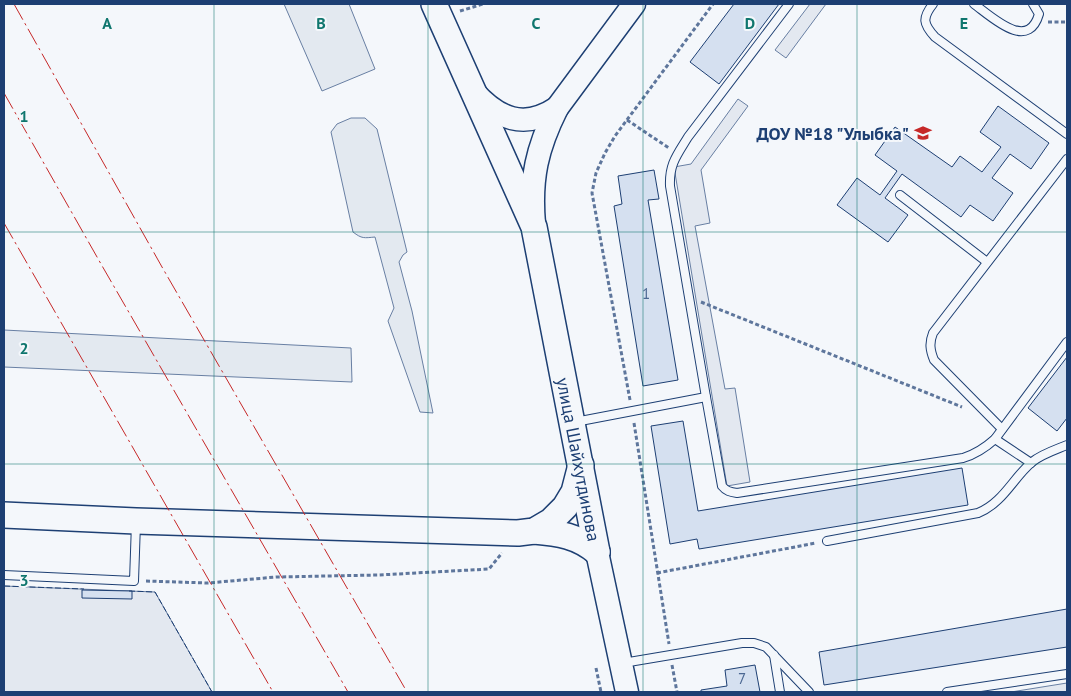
<svg xmlns="http://www.w3.org/2000/svg" width="1071" height="696" font-family="'PT Sans',sans-serif">
  <style>
    .green { fill: #e3e9f0; stroke: #687fa3 }
    .parking { fill: #e3e8f0; stroke: #687fa3 }
    .building { fill: #d5e0f0; stroke: #1d3f73 }
    .lines { fill: none; stroke-linecap: round; stroke-linejoin: round }
    .lane-casing { stroke: #1d3f73; stroke-width: 10 }
    .secondary-casing { stroke: #1d3f73; stroke-width: 25 }
    .primary-casing { stroke: #1d3f73; stroke-width: 28 }
    .path { stroke: #5e769c; stroke-width: 3; stroke-dasharray: 4 2.5; stroke-linecap: butt }
    .lane { stroke: #f4f7fb; stroke-width: 8 }
    .secondary { stroke: #f4f7fb; stroke-width: 22 }
    .primary { stroke: #f4f7fb; stroke-width: 25 }
    .fence { stroke: #1d3f73; stroke-width: 1; stroke-dasharray: 6 2.5; stroke-linecap: butt }
    .power { stroke: #c62828; stroke-width: 1; stroke-dasharray: 18 4 2.5 4; stroke-linecap: butt }
    .grid { fill: none; stroke: #0f766e; stroke-width: 1; stroke-opacity: 0.55 }
    .labels { text-anchor: middle; dominant-baseline: central; stroke-width: 4; stroke-linejoin: round; paint-order: stroke }
    .number-label { font-size: 15px; fill: #4b6792 }
    .poi-label { font-size: 18px; font-weight: bold; fill: #1d3f73; stroke: #f4f7fb; text-anchor: end }
    .street-label { font-size: 18px; fill: #1d3f73; stroke: #f4f7fb }
    .grid-label { font-size: 16px; text-anchor: middle; font-weight: bold; fill: #0f766e; stroke: #f4f7fb; stroke-width: 4; stroke-linejoin: round; paint-order: stroke }
  </style>
  <rect width="100%" height="100%" fill="#f4f7fb"/>
  <g class="green">
    <polygon points="284,4 349,4 375,69 322,91"/>
    <path d="M351,118H365L377,129L407,252L403,255L399,262L412,311L433,413L420,412L388,321L394,308L375,237C364,238 362,239 353,232L331,132L337,124Z"/>
    <polygon points="4,330 351,348 352,382 4,367"/>
  </g>
  <g class="parking">
    <polygon points="810,4 826,4 786,58 775,50"/>
    <polygon points="738,99 748,106 701,170 710,223 695,226 725,389 735,388 750,482 727,486 674,167 691,164"/>
    <polygon points="4,586 155,592 212,692 4,692"/>
    <polygon points="1067,683 1067,692 1011,692"/>
  </g>
  <g class="building">
    <polygon points="734,4 779,4 719,84 690,62"/>
    <polygon points="998,106 1049,143 1031,169 1010,154 992,178 1013,193 993,221 970,205 961,217 902,174 885,198 908,215 888,242 837,205 857,178 880,195 897,171 875,155 895,127 952,167 960,156 982,172 1001,147 980,132"/>
    <polygon points="654,170 659,199 648,200 678,380 643,386 614,206 622,204 618,176"/>
    <polygon points="1067,357 1067,418 1057,431 1028,408"/>
    <polygon points="683,421 698,511 962,468 968,505 699,549 697,539 670,544 651,426"/>
    <polygon points="82,590 132,591 132,599 82,598"/>
    <polygon points="1067,609 1067,647 824,685 819,652"/>
    <polygon points="755,665 760,692 701,692 701,690 727,686 725,670"/>
  </g>
  <g class="lines">
    <g class="lane-casing">
      <g id="lane">
        <path d="M789,4L688,137C677,155 669,164 670,186L706,397L722,486C726,491 730,492 737,493L963,458C976,454 985,448 995,439L1067,342"/>
        <path d="M933,4C922,18 923,24 935,37L1067,134"/>
        <path d="M974,4C992,17 1028,52 1039,14L1033,4"/>
        <polyline points="900,195 987,262"/>
        <polyline points="575,422 706,397"/>
        <path d="M1002,429L934,360C930,350 929,343 933,333L1067,159"/>
        <polyline points="995,439 1031,463"/>
        <path d="M827,541L978,513C1003,503 1013,478 1032,462C1042,454 1055,450 1067,445"/>
        <polyline points="4,575 134,581 136,523"/>
        <polyline points="774,655 780,692"/>
        <polyline points="623,663 742,643 754,643 766,647 809,692"/>
        <polyline points="947,692 1067,674"/>
      </g>
    </g>
    <g class="secondary-casing">
      <g id="secondary">
        <path d="M473,91C498,119 524,130 557,108"/>
        <path d="M534,224C530,178 537,148 557,108L634,4"/>
        <polyline points="597,552 627,692"/>
      </g>
    </g>
    <g class="primary-casing">
      <g id="primary">
        <path id="s1" d="M434,4L534,227L597,552"/>
        <polyline points="4,515 136,521 518,533 534,531 551,521 565,507 574,492 581,465"/>
        <path d="M534,531C559,533 578,536 597,552"/>
      </g>
    </g>
    <g class="path">
      <polyline points="460,11 483,4"/>
      <polyline points="1048,22 1067,22"/>
      <polyline points="627,120 669,148"/>
      <polyline points="701,302 962,407"/>
      <polyline points="630,400 592,193 596,173 605,153 615,136 713,4"/>
      <polyline points="634,423 669,644"/>
      <polyline points="657,573 816,543"/>
      <polyline points="146,581 208,583 276,577 379,575 489,569 502,553"/>
      <polyline points="672,665 677,692"/>
      <polyline points="596,668 601,692"/>
    </g>
    <use href="#lane" class="lane"/>
    <use href="#secondary" class="secondary"/>
    <use href="#primary" class="primary"/>
    <g class="fence">
      <polyline points="4,586 84,589"/>
      <polyline points="129,591 155,592 212,692"/>
    </g>
    <g class="power">
      <polyline points="14,4 162,267 407,692"/>
      <polyline points="4,93 101,264 348,692"/>
      <polyline points="4,223 273,692"/>
    </g>
  </g>
  <path class="grid" d="M214,4V692M428,4V692M643,4V692M857,4V692M4,232H1067M4,464H1067"/>
  <defs>
    <g id="school-bare" transform="scale(1.35)"><path d="M0-5L7-2L0 1L-7-2ZM-4 1L0 2.5L4 1V4Q0 6-4 4Z" fill="#c62828" stroke="#f4f7fb" stroke-width="2.5" paint-order="stroke"/></g>
  </defs>
  <g fill-rule="evenodd">
    <use href="#school-bare" x="923" y="133"/>
  </g>
  <g class="labels">
    <g class="number-label">
      <text x="646" y="293">1</text>
      <text x="742" y="678">7</text>
    </g>
    <g class="poi-label">
      <text x="909" y="133">ДОУ №18 "Улыбка"</text>
    </g>
    <g class="street-label">
      <text stroke="none"><textPath href="#s1" startOffset="481">улица Шайхутдинова</textPath></text>
    </g>
  </g>
  <g class="grid-label">
    <text x="107" y="29">A</text>
    <text x="321" y="29">B</text>
    <text x="536" y="29">C</text>
    <text x="750" y="29">D</text>
    <text x="964" y="29">E</text>
    <text x="24" y="122">1</text>
    <text x="24" y="354">2</text>
    <text x="24" y="586">3</text>
  </g>
  <rect width="1071" height="696" fill="none" stroke="#1d3f73" stroke-width="10"/>
</svg>
